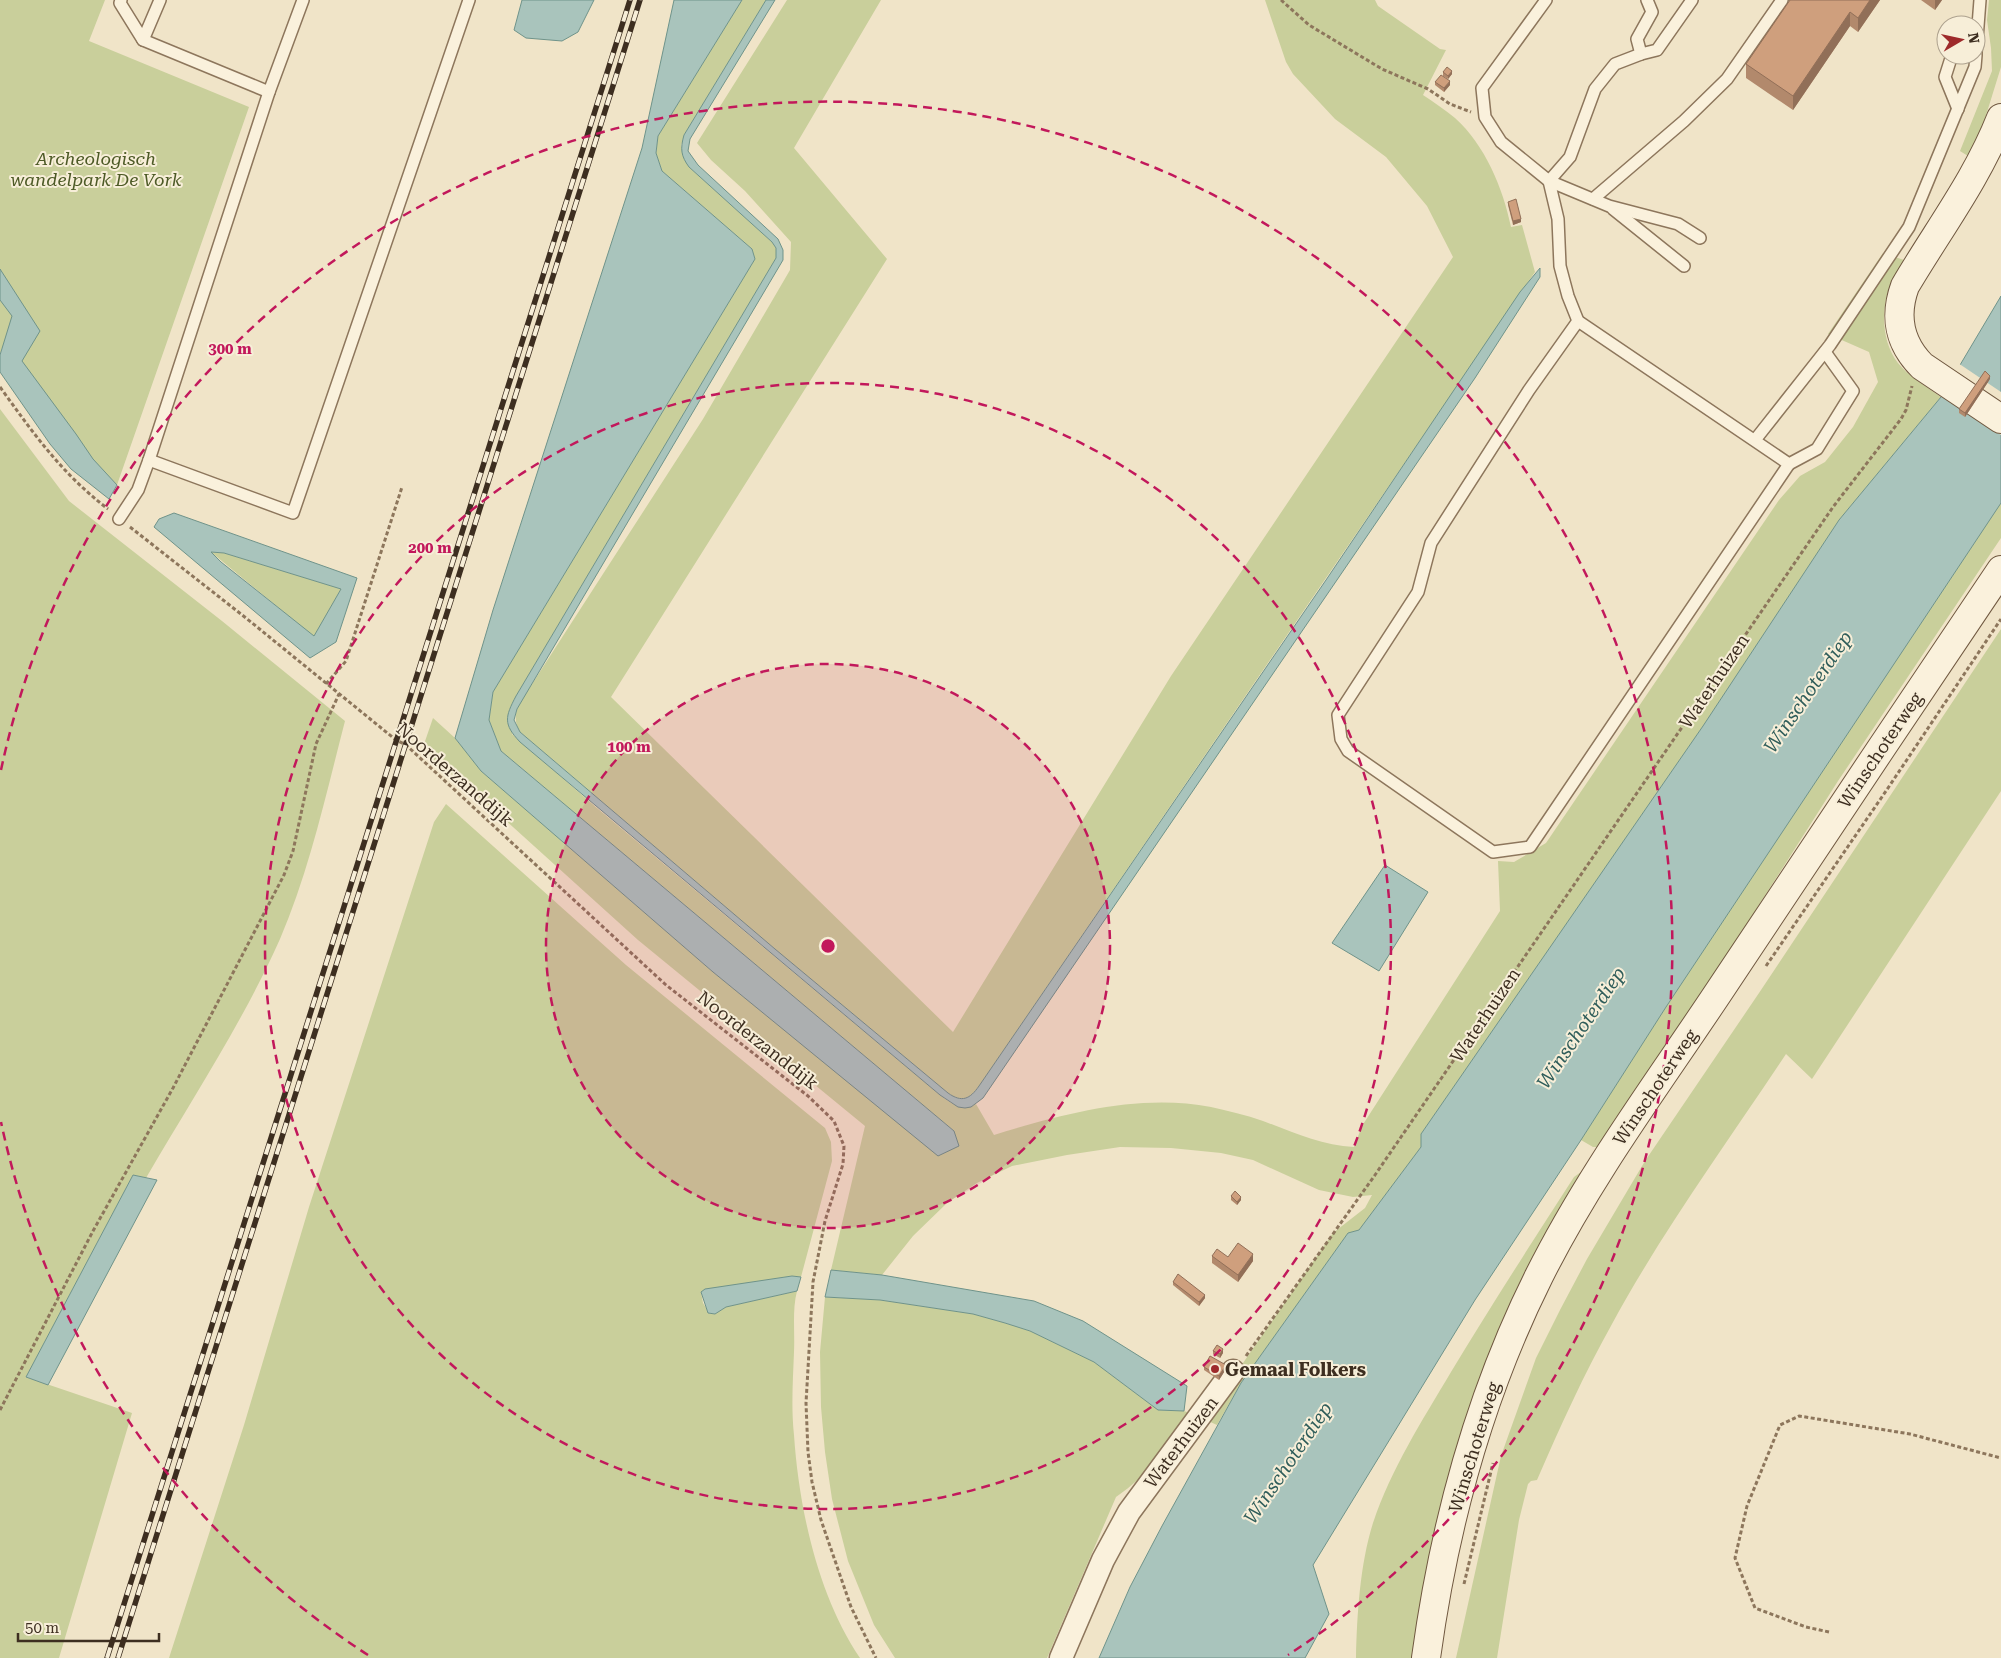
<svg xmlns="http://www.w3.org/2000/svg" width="2001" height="1658" font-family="'Roboto Serif',serif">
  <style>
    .green { fill: #c9cf9b }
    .water { fill: #a9c4bc; stroke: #6f938a; fill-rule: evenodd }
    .pier { fill: #f0e4c8 }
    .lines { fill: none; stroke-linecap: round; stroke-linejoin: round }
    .lane-casing { stroke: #8d765c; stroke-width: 14 }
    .street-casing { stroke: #8d765c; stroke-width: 25 }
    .secondary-casing { stroke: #6f573f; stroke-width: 30 }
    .path { stroke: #8d765c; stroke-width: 3; stroke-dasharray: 4 2.5; stroke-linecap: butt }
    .lane { stroke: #faf1dc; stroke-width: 11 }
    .street { stroke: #faf1dc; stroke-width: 22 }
    .secondary { stroke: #faf1dc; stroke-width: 28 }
    .rail-casing { stroke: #3d2e20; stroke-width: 5.5 }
    .rail { stroke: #f7eed8; stroke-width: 4; stroke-dasharray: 11; stroke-linecap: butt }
    .wall { fill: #b2896c }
    .shaded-wall { fill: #916f58 }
    .building { fill: #cf9f7d; stroke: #916f58 }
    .ring { fill: none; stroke: #c2185b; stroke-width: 2.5; stroke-dasharray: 9 6 }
    .poi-dot { fill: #9e2a2b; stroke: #f7eed8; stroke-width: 2 }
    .labels { text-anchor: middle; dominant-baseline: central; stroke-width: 4; stroke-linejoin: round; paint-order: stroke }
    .park-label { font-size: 18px; font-style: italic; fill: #4d5a26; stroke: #f7eed8 }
    .street-label { font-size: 18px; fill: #3d2e20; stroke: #f7eed8 }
    .poi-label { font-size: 18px; font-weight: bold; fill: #3d2e20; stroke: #f7eed8; text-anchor: start }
    .water-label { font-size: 19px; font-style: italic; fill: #2f5d5a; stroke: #f7eed8 }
    .centre { fill: #c2185b; stroke: #f7eed8; stroke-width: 2.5 }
    .ring-label { font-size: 15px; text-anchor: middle; font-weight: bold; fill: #c2185b; stroke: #f7eed8; stroke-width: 4; stroke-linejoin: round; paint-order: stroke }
  </style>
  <rect width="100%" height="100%" fill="#f0e4c8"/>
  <g class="green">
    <polygon points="0,0 105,0 89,41 249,107 117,485 100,467 96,475 2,348 0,355"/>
    <path d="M742,0H766L684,135L681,146L689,167L772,242L776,248V258L516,696L512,734L597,808L940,1095C951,1103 963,1113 976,1104L994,1135C1062,1114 1139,1093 1211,1107C1228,1111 1246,1115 1263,1121C1293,1132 1322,1146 1354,1147L1362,1126L1500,911L1498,861L1514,862L1546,843L1779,500L1800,476L1825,462L1853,427L1878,382L1869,352L1828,334L1883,253L1904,260C1899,269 1893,278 1889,288C1881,312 1882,342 1898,363C1908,376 1927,387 1941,397L1839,520L1703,726L1421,1134V1147L1359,1230L1348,1233L1241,1383L1217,1425L1206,1420L1243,1363L1333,1233L1365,1208L1372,1195L1353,1197L1319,1190L1253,1160L1221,1153L1171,1148L1120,1147L1067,1155L1012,1166L977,1183L947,1203L913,1236L882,1275L831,1270L865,1126L638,940L491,807L422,750L433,718L455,738L481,771L713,972L938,1155L954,1131L501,751L489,720L493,692L755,259L752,249L662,171L656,153L658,136Z"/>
    <path d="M787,0H881L794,148L887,259L611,697L953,1032L1171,676L1453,257L1427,206L1386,157L1335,119L1293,74L1286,62L1265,0H1375L1378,6L1440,49L1446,50L1423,95C1434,102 1445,110 1455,118C1485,145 1503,188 1511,227L1522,225L1535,272L979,1086C970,1099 962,1103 948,1093L775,949L520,732C509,713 521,701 532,684L703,419L790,270L791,242L745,191L711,160L697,143Z"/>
    <polygon points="1989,0 2001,0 2001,67 1983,125 1968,156 1960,151 1992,71 1991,48 1987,20"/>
    <path d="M0,409L69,501L222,621L345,721C326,794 310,869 280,939C243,1022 192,1099 146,1178L133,1175L26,1377L132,1413L59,1658H0Z"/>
    <polygon points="2001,503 2001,538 1838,781 1687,1018 1600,1147 1593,1147 1581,1140 1666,1007"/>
    <polygon points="211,552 224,553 341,589 314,637"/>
    <path d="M2001,629V791L1812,1079L1786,1054C1727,1143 1663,1230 1612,1324C1584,1374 1560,1427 1537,1480L1531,1481L1528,1484L1519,1520L1497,1658H1456L1501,1456L1536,1358L1560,1310L1587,1259L1645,1161L1759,993Z"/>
    <path d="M446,804L626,965L825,1128L831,1142L832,1161L801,1277L792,1276L701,1292L703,1303L710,1314H715L726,1307L797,1291C792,1310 795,1332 794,1352C793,1379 791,1408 794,1435C799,1509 818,1596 860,1658H169L244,1425L309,1207L434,822Z"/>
    <path d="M1585,1169L1536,1260L1416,1658H1356C1357,1615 1360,1564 1373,1523C1391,1469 1422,1421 1451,1372C1491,1306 1532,1242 1574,1177Z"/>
    <path d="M825,1297L880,1300L973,1314L1005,1323L1030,1331L1094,1362L1158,1410L1184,1411L1195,1415C1171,1446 1148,1475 1116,1497L1047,1658H895L874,1625L848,1561L832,1499L825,1452L821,1407L820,1352Z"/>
  </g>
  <g class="water">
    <polygon points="522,0 594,0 578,32 562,41 526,38 514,30"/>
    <polygon points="674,0 742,0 658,136 656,153 662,171 752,249 755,259 493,692 489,720 501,751 954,1131 959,1146 938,1156 713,972 481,771 455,738 493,610 642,148"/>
    <path d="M766,0H775L690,139L688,151L698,165L778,239L783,250V260L517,709L514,720L520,732L775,949L948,1093C962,1103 970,1099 979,1086L1326,580L1520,292L1540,268V277L1475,378L983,1098L971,1107L965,1108L958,1107L940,1095L520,742C503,724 505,717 516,696L776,258V248L772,242L689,167C681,156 680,149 684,135Z"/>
    <polygon points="0,269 40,331 22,361 76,434 93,459 117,485 109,499 71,469 50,444 0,372 0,355 12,316 0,300"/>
    <polygon points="2001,296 2001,503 1666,1007 1581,1140 1475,1300 1313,1565 1329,1614 1305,1658 1099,1658 1130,1587 1162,1526 1241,1383 1348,1233 1359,1230 1421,1147 1421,1134 1703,726 1839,520 1941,397"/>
    <path d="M174,513L357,578L336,642L310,658L154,527L159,519ZM211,552L224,553L341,589L314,636L221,562Z"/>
    <polygon points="1385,865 1428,892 1379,971 1332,943"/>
    <polygon points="133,1175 157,1180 48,1385 26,1377"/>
    <polygon points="831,1270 882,1275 1034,1301 1083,1321 1187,1386 1184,1411 1158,1410 1094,1362 1030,1331 1005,1323 973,1314 880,1300 825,1297"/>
    <polygon points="792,1276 801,1277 797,1291 726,1307 715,1314 708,1313 701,1292 705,1289"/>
  </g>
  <polygon class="pier" points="1958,363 2001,392 2001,435 1940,394"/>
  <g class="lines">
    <g class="lane-casing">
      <g id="lane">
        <polyline points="121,0 120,3 143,40 269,92"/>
        <polyline points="1546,0 1482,88 1485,117 1501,142 1549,181 1609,206 1678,224 1700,238"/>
        <polyline points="1647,0 1652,12 1637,39 1641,54 1657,50 1692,0"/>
        <polyline points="143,40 160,0"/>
        <polyline points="1976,52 1980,0"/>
        <polyline points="1641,54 1615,64 1595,89 1570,157 1549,181 1558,219 1560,266 1568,296 1578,321 1789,464 1817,449 1853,391 1825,352"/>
        <polyline points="1952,55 1945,77 1958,109"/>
        <polyline points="1593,199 1684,121 1727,79 1782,0"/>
        <polyline points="1613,209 1684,266"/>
        <polyline points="1578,321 1529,390 1431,543 1418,592 1338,715 1341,739 1348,751 1493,852 1530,847 1789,464"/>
        <polyline points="1755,440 1830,345 1909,227 1975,67 1976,55"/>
        <polyline points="149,460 293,513 469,0"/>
        <polyline points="119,519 138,490 149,460 269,92 303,0"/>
      </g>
    </g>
    <g class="street-casing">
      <polyline id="street" points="1061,1658 1103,1560 1129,1512 1233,1371"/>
    </g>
    <g class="secondary-casing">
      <g id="secondary">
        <path d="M2001,118C1977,179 1938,230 1905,286C1894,316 1899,343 1922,366L2001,419"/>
        <path d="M1426,1658C1444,1526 1479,1396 1539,1276C1591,1172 1662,1078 1726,981C1817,843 1909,707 2001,570"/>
      </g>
    </g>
    <g class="path">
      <polyline points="1281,0 1309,25 1382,69 1428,89 1450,104 1471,112"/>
      <path d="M0,387C34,434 61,473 108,509"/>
      <polyline points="130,527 246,618 396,740 406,745 666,985 808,1096 834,1121 844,1146 843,1164 825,1221 813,1282 806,1403 808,1452 812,1482 821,1520 851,1607 876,1658"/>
      <polyline points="326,684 346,661 402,487"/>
      <polyline points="1766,966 1886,791 2001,619"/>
      <polyline points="1246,1356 1375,1175 1833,507 1901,419 1906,410 1912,386"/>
      <polyline points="0,1410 93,1231 173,1088 284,875 293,851 316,744 339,694"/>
      <polyline points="1464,1584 1493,1463"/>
      <polyline points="1829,1632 1806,1627 1755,1608 1735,1558 1747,1506 1780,1425 1799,1416 1910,1434 2001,1458"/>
    </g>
    <use href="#lane" class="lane"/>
    <use href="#street" class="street"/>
    <use href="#secondary" class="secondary"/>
    <g class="rail-casing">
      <g id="rail">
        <polyline points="107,1658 630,0"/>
        <polyline points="118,1658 640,0"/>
      </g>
    </g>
    <use href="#rail" class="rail"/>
  </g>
  <g class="wall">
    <polygon points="1790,0 1880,0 1858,32 1850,26 1793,110 1746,78 1746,64"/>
    <polygon points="1921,0 1942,0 1935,10"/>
    <polygon points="1443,72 1452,74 1448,79 1443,76"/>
    <polygon points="1435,82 1450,85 1444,92 1435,85"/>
    <polygon points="1508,202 1521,222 1513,225 1508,205"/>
    <polygon points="1990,379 1965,417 1959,413 1959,409"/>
    <polygon points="1231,1196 1241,1200 1237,1205 1231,1200"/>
    <polygon points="1212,1256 1228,1257 1253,1261 1238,1282 1212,1263"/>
    <polygon points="1173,1282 1205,1298 1199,1306 1173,1285"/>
    <polygon points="1213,1351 1223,1353 1220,1358 1213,1354"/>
    <polygon points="1204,1367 1226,1369 1219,1380 1204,1370"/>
  </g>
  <g class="shaded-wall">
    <polygon points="1870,0 1880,0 1858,32 1858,18"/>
    <polygon points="1935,0 1942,0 1935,10"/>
    <polygon points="1850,12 1850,26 1793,110 1793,96"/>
    <polygon points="1452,71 1452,74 1448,79 1448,76"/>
    <polygon points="1450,81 1450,85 1444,92 1444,88"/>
    <polygon points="1521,219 1521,222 1513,225 1513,221"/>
    <polygon points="1990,376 1990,379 1965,417 1965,413"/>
    <polygon points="1241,1197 1241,1200 1237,1205 1237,1202"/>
    <polygon points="1253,1254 1253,1261 1238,1282 1238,1275"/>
    <polygon points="1205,1295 1205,1298 1199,1306 1199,1302"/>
    <polygon points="1223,1349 1223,1353 1220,1358 1220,1354"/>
    <polygon points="1226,1365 1226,1369 1219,1380 1219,1376"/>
  </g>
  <g class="building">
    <polygon points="1790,0 1870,0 1858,18 1850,12 1793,96 1746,64"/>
    <polygon points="1447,67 1452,71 1448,76 1443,72"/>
    <polygon points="1441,75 1450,81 1444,88 1435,82"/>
    <polygon points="1516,199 1521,219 1513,221 1508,202"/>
    <polygon points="1985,371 1990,376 1965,413 1959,409"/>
    <polygon points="1235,1191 1241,1197 1237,1202 1231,1196"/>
    <polygon points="1238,1243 1253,1254 1238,1275 1212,1256 1217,1249 1228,1257"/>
    <polygon points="1178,1274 1205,1295 1199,1302 1173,1282"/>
    <polygon points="1217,1345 1223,1349 1220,1354 1213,1351"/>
    <polygon points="1210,1356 1226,1365 1219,1376 1204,1367"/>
  </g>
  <circle cx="828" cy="946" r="282" fill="#c2185b" fill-opacity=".12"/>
  <g class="ring">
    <circle cx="828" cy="946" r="282"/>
    <circle cx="828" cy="946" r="563"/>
    <path d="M368 1655A845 845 0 0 1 1 1122M1 770A845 845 0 1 1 1288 1655"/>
  </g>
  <circle class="poi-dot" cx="1215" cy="1369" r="5"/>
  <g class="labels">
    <g class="park-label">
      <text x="96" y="158">Archeologisch<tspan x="96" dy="21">wandelpark De Vork</tspan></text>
    </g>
    <g class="street-label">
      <text transform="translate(1714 681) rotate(-56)">Waterhuizen</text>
      <text transform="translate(1880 750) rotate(-56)">Winschoterweg</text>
      <text transform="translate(455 774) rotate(41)">Noorderzanddijk</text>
      <text transform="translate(1485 1015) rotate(-56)">Waterhuizen</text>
      <text transform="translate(758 1040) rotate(38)">Noorderzanddijk</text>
      <text transform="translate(1655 1087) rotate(-56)">Winschoterweg</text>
      <text transform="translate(1181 1442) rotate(-53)">Waterhuizen</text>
      <text transform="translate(1474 1447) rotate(-73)">Winschoterweg</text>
    </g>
    <g class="poi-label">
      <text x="1225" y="1369">Gemaal Folkers</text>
    </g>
    <g class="water-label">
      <text transform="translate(1808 692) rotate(-56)">Winschoterdiep</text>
      <text transform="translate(1581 1028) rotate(-56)">Winschoterdiep</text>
      <text transform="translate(1288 1463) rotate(-56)">Winschoterdiep</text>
    </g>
  </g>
  <circle cx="828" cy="946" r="8" class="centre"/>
  <g class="ring-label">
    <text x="230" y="354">300 m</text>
    <text x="430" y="553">200 m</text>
    <text x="629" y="752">100 m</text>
  </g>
  <g transform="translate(1961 40) rotate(81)"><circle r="24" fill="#f7eed8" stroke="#ada18e"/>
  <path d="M0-4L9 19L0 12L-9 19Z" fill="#9e2a2b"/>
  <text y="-8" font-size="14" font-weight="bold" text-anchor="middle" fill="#3d2e20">N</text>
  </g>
  <path d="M18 1633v8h141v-8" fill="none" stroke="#3d2e20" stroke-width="2.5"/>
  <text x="25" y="1633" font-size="15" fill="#3d2e20" stroke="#f7eed8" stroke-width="4" paint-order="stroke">50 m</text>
</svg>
